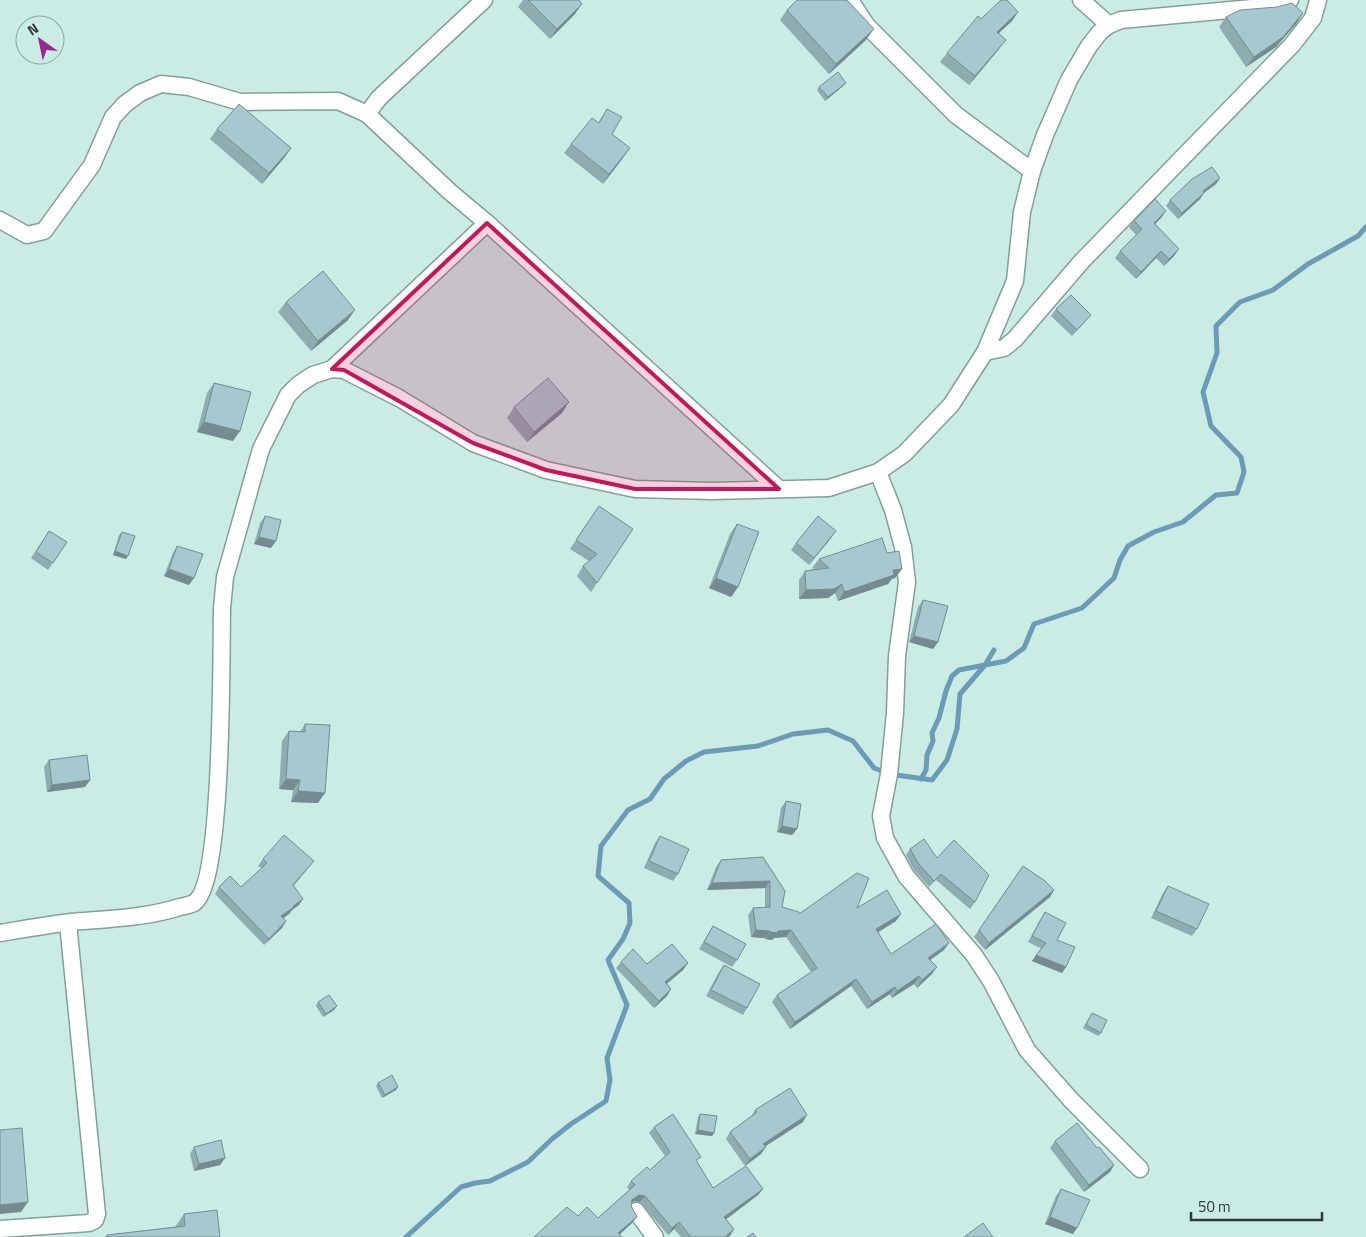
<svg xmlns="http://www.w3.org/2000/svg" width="1366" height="1237" font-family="'Titillium Web',sans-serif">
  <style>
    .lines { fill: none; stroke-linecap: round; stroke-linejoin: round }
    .stream { stroke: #6c9bb8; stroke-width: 5 }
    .minor-casing { stroke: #81a099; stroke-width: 19 }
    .minor { stroke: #fff; stroke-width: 16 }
    .wall { fill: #8facb1 }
    .shaded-wall { fill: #748c90 }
    .building { fill: #a6c8ce; stroke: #748c90 }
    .marked { fill: #c2185b; fill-opacity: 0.2; stroke: #c2185b; stroke-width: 4; stroke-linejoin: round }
  </style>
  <rect width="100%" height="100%" fill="#cbece4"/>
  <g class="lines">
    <g class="stream">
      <polyline points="921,779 926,770 927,755 933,741 932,733 939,718 946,691 952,676 959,670 985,665 994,650"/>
      <polyline points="406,1237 461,1187 475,1183 490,1181 528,1162 552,1139 571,1124 606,1101 610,1080 607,1058 627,1005 608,960 623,939 630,923 629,903 598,876 601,846 628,810 650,799 664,779 686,761 704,752 758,746 793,734 828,730 853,741 874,768 889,774 932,780 947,760 957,729 960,694 985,665 1006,661 1024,648 1034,624 1082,608 1114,578 1120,560 1128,546 1154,532 1183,522 1216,495 1237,493 1244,472 1241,457 1211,426 1203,392 1217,353 1216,326 1240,302 1273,290 1308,264 1358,236 1366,227"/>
    </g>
    <g class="minor-casing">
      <g id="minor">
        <polyline points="850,0 867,26 956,115 1032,171"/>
        <polyline points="1081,0 1109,25"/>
        <polyline points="0,220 27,235 44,231 92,165 113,117 125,104 140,93 161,84 189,87 240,102 338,101 367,114 379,98 484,0"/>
        <polyline points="487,223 779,489"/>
        <polyline points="985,352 1004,348 1015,339 1082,261 1292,45 1313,18 1318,0"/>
        <polyline points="332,369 487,223 449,191 367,114"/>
        <polyline points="878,472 893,510 903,547 907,582 897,656 895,713 889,774 881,816 885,838 906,876 974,955 991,981 1027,1050 1071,1100 1140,1169"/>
        <path d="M0,933C24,929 47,925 71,922C107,919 145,918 180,907C184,906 190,905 194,903C224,884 221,650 222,608L225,577L261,449L288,395L298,385L313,375L332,369L344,370L399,398L473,443L546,470L635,489L712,491L829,488L878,472L904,454L951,405L985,352L1015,281L1022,212L1032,171L1045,135L1069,80L1089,46L1100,32L1109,25L1121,20L1263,7L1284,3L1290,0"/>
        <polyline points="636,1211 655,1237"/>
        <polyline points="0,1229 89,1223 95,1220 97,1214 68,923"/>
      </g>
    </g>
    <use href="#minor" class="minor"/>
  </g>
  <g class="wall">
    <polygon points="523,0 579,0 575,14 550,39 518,7"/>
    <polygon points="787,10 866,40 829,74 780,20"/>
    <polygon points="1018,12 1012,21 998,34 999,49 969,85 940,62 947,53 981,19"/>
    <polygon points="1303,13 1296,24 1276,47 1246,67 1219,27 1226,17"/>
    <polygon points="843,86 825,101 817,90 819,87"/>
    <polygon points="607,109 612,134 623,158 603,184 564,153 571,144 598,123"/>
    <polygon points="217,129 291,148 284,158 262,184 210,139"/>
    <polygon points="1220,178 1216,184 1204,193 1200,199 1178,219 1166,206 1170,200"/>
    <polygon points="1166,211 1161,218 1155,224 1174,256 1164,266 1156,258 1136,279 1115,258 1120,251 1136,235 1129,227 1134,221"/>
    <polygon points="286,302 348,320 311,351 278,312"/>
    <polygon points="1056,309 1086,321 1072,336 1051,316"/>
    <polygon points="214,383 233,441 197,432 207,393"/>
    <polygon points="514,407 562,413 527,442 507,418"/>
    <polygon points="599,506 597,583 591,592 577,576 583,566 589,561 570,549"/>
    <polygon points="265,516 271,548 254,544 260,523"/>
    <polygon points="737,524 738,587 731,597 709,588 730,534"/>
    <polygon points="49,531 67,542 48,570 31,558"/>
    <polygon points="122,532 126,559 113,555 119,535"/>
    <polygon points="831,538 809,565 791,550 796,543"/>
    <polygon points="177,546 189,585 164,576 173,553"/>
    <polygon points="887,553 902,569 895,578 892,579 888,584 838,601 835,593 828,598 799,599 799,580 805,571 814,569 812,568 819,559"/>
    <polygon points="923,600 938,642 933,649 909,642 918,607"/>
    <polygon points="305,724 318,803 291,802 293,790 279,789 282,741 289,731 300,732"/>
    <polygon points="49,760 90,780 85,787 47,792 44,767"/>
    <polygon points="786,801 797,829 792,835 777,832 781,808"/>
    <polygon points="660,836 678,874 673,881 644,868 655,843"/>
    <polygon points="910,849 937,858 975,902 970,909 936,880 929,887 914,870 906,855"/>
    <polygon points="763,857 782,907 799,914 857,908 896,921 877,932 891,954 944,950 930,960 932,974 917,988 914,984 892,998 890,994 867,1009 851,986 790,1029 772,1002 777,995 811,972 786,937 774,938 772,940 765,939 765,938 751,937 748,915 753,908 765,907 765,888 707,890 716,867 721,860"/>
    <polygon points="263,859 314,861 294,885 299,905 292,910 289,914 283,918 286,921 282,928 264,945 215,894 219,887 241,887 262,868 258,866"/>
    <polygon points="1023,866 1054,890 1050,897 985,950 974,937"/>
    <polygon points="1168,886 1197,929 1192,936 1151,918 1163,893"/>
    <polygon points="1045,912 1057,940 1066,967 1062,973 1032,961 1042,949 1028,942 1041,918"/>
    <polygon points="713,926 737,960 732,967 699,949"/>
    <polygon points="621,962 647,964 688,963 683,970 667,984 671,989 667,996 654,1008 616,968"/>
    <polygon points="724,965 747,1008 743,1015 706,996 719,972"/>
    <polygon points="318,1002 337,1006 334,1010 323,1017 316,1006"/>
    <polygon points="1092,1013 1101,1033 1098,1036 1083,1028"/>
    <polygon points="378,1083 396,1090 382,1098 376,1086"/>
    <polygon points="755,1110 803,1122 765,1146 761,1154 745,1166 726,1139 730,1132 751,1117"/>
    <polygon points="700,1114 714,1133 712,1136 695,1134 698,1117"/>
    <polygon points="654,1127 697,1162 713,1188 763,1189 758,1195 726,1219 734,1229 728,1237 681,1237 674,1229 668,1235 640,1202 634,1201 631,1204 631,1206 637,1217 632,1223 620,1234 578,1216 598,1218 629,1190 627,1187 631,1181 650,1170 665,1156 649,1133"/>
    <polygon points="1055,1141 1097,1148 1114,1165 1110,1172 1084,1192 1050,1148"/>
    <polygon points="194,1147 225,1158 220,1165 194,1171 190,1154"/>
    <polygon points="1061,1189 1073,1234 1045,1224 1056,1196"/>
    <polygon points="184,1214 220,1237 105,1237 107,1235 175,1227"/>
  </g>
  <g class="shaded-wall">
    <polygon points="582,4 575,14 550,39 557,29"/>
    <polygon points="1018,12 1012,21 990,41 997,32"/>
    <polygon points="1303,13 1296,24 1276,47 1246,67 1254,57"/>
    <polygon points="874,29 866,40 829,74 836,64"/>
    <polygon points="1006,40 999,49 969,85 975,76"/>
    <polygon points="846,83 843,86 825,101 828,97"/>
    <polygon points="291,148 284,158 262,184 269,173"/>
    <polygon points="630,148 623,158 603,184 609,174"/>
    <polygon points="1220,178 1216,184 1198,197 1203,191"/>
    <polygon points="1204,193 1200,199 1178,219 1182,213"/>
    <polygon points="1166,211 1161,218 1149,230 1154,223"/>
    <polygon points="1179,249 1174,256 1164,266 1169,259"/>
    <polygon points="1161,251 1156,258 1136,279 1141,272"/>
    <polygon points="355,310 348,320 311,351 318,341"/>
    <polygon points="569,402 562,413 527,442 534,432"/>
    <polygon points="204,422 240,431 233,441 197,432"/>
    <polygon points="836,531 831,538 809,565 814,558"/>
    <polygon points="259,537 276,541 271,548 254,544"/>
    <polygon points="115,551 128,556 126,559 113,555"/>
    <polygon points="169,569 194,578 189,585 164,576"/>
    <polygon points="902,569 895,578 892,579 888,584 838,601 844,592 893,570"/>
    <polygon points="716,578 738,587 731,597 709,588"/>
    <polygon points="842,584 835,593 828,598 799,599 806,590"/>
    <polygon points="914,636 938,642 933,649 909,642"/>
    <polygon points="286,779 300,780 293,790 279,789"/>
    <polygon points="90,780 85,787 47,792 52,785"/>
    <polygon points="298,791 325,793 318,803 291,802"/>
    <polygon points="782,826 797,829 792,835 777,832"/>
    <polygon points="314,861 289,891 293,885"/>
    <polygon points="770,881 765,888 707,890 712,883"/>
    <polygon points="1054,890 1050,897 985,950 989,943"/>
    <polygon points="303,899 299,905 292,910 289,914 277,923 281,916 293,906"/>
    <polygon points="901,914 896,921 871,937 876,929"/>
    <polygon points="286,921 282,928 264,945 269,939"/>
    <polygon points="756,930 770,931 765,938 751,937"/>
    <polygon points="791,930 786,937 774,938 772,940 765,939 770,932"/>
    <polygon points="949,943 944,950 923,965 928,958"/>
    <polygon points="1036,955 1066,967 1062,973 1032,961"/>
    <polygon points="688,963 683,970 660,989 665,982"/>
    <polygon points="937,967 932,974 917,988 922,980"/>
    <polygon points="919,976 914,984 892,998 897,991"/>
    <polygon points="856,979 851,986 790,1029 795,1022"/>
    <polygon points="895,987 890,994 867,1009 872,1002"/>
    <polygon points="671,989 667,996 654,1008 659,1001"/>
    <polygon points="337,1006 334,1010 323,1017 326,1014"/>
    <polygon points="398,1087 396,1090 382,1098 385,1095"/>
    <polygon points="807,1115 803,1122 758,1151 763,1144"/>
    <polygon points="698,1130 714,1133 712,1136 695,1134"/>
    <polygon points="766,1147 761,1154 745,1166 750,1159"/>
    <polygon points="225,1158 220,1165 194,1171 199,1164"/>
    <polygon points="1114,1165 1110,1172 1084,1192 1089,1185"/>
    <polygon points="763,1189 758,1195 720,1224 724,1217"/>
    <polygon points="639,1195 645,1196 640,1202 634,1201 627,1207 632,1200"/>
    <polygon points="28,1202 21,1212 0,1214 0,1205"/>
    <polygon points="637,1217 632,1223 617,1237 618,1233"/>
    <polygon points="1050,1217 1077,1228 1073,1234 1045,1224"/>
    <polygon points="679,1222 674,1229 668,1235 672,1228"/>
    <polygon points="734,1229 730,1236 728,1237 725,1237"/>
  </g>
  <g class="building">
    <polygon points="528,0 579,0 582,4 557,29"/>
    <polygon points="797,0 847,0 874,29 836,64 787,10"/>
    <polygon points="1001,0 1007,0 1018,12 997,32 1006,40 975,76 947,53 978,16 981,19"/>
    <polygon points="1292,3 1303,13 1283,37 1254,57 1226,17 1240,10 1277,7"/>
    <polygon points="838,72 846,83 828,97 819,87"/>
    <polygon points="239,104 291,148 269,173 217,129"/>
    <polygon points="607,109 622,117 612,134 630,148 609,174 571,144 592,118 599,123"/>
    <polygon points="1212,167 1220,178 1203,191 1204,193 1182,213 1170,200 1192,179"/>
    <polygon points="1155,199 1166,211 1154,223 1179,249 1169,259 1161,251 1141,272 1120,251 1142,229 1134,221"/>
    <polygon points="323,271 355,310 318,341 286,302"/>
    <polygon points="1071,295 1091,315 1077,330 1056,309"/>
    <polygon points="548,378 569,402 534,432 514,407"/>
    <polygon points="214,383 251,392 240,431 204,422"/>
    <polygon points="599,506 633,529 597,583 583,566 597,554 576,540"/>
    <polygon points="265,516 281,520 276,541 259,537"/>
    <polygon points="818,516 836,531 814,558 796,543"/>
    <polygon points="737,524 759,532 738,587 716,578"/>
    <polygon points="49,531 67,542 53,563 36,552"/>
    <polygon points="122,532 135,536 128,556 115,551"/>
    <polygon points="882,538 887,553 899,551 902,569 893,570 894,575 844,592 842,584 834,589 806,590 805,571 829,568 819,559"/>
    <polygon points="177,546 203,554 194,578 169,569"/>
    <polygon points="923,600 948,606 938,642 914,636"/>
    <polygon points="305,724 330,725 325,793 298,791 300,780 286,779 289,731 305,732"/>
    <polygon points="87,755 90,780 52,785 49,760"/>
    <polygon points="786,801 801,804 797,829 782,826"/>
    <polygon points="284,835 314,861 293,885 303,899 293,906 294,907 281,916 286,921 269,939 219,887 230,876 241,887 267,863 263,859"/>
    <polygon points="660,836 689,849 678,874 649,861"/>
    <polygon points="924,839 937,858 954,840 989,875 975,902 941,874 934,881 919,864 910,849"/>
    <polygon points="763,857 785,891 782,907 799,912 799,914 857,873 869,878 857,908 887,890 901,914 876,929 891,954 936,924 949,943 928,958 937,967 922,980 919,976 897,991 895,987 872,1002 856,979 795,1022 777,995 817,968 791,930 778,931 777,933 770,932 770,931 756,930 753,908 770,907 770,881 712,883 721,860"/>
    <polygon points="1023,866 1045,881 1054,890 989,943 979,930"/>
    <polygon points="1168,886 1209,904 1197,929 1156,911"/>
    <polygon points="1045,912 1066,923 1057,940 1075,947 1066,967 1036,955 1046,943 1032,936"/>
    <polygon points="713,926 746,944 737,960 704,942"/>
    <polygon points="672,944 688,963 665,982 671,989 659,1001 621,962 633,949 647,964"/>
    <polygon points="724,965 760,984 747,1008 711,990"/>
    <polygon points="329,995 337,1006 326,1014 318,1002"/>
    <polygon points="1092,1013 1107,1020 1101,1033 1086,1025"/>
    <polygon points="392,1075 398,1087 385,1095 378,1083"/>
    <polygon points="790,1088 807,1115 763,1144 766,1147 750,1159 730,1132 757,1112 755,1110"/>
    <polygon points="673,1114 701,1157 696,1160 713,1188 746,1166 763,1189 724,1217 734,1229 725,1237 691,1237 679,1222 672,1228 645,1196 639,1195 632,1200 631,1206 637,1217 618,1233 622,1237 534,1237 567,1207 578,1216 587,1207 598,1218 635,1185 631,1181 647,1167 650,1170 670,1152 654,1127"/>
    <polygon points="700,1114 717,1116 714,1133 698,1130"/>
    <polygon points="1077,1123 1097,1148 1099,1147 1114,1165 1089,1185 1055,1141"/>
    <polygon points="22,1128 28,1202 0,1205 0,1130"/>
    <polygon points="221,1140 225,1158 199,1164 194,1147"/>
    <polygon points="1061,1189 1090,1200 1077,1228 1050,1217"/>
    <polygon points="217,1210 220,1237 107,1237 107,1235 185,1226 184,1214"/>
    <polygon points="983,1223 993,1237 964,1237"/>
    <polygon points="753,1233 756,1237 747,1237"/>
  </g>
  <path class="marked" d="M487,223L779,489H635L546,470L473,443L344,370L332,369Z"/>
  <g transform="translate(40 40) rotate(327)"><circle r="24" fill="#cbece4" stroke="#8ca59f"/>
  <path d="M0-4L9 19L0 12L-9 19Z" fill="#972a8b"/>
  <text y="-8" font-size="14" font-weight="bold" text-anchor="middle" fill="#2d3a37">N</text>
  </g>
  <path d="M1191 1212v8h131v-8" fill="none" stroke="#2d3a37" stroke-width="2.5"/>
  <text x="1198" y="1212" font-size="15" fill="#2d3a37" stroke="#cbece4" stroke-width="4" paint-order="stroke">50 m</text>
</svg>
